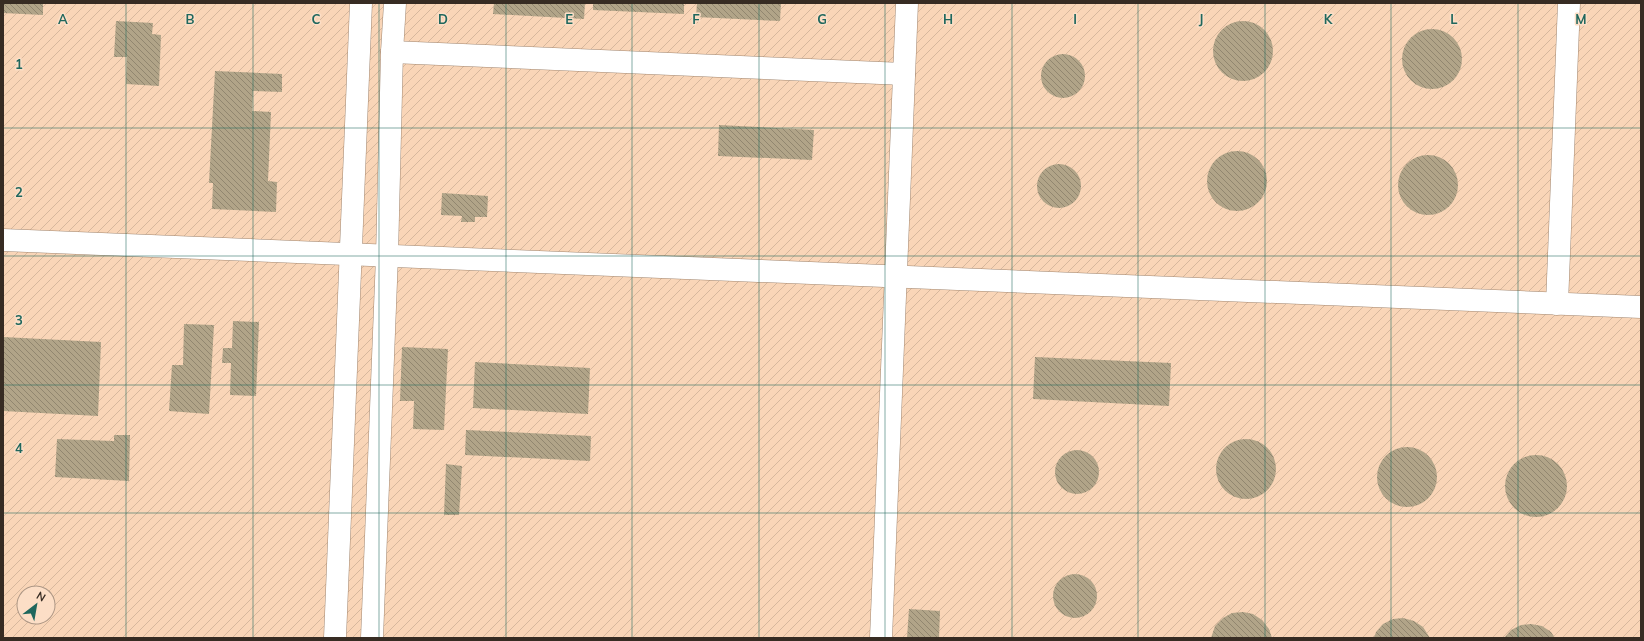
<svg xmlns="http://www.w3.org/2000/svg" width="1644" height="641" font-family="Mulish,sans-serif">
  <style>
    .industrial { fill: url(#industrial-furrows); fill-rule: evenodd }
    .building { fill: url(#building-back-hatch) }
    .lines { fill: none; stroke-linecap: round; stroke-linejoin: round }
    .minor-casing { stroke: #a28770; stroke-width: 23 }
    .minor { stroke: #fff; stroke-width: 22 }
    .grid { fill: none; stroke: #1f675d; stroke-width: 1; stroke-opacity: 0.55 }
    .grid-label { font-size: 13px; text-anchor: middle; font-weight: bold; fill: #1f675d; stroke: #fcdec6; stroke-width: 3; stroke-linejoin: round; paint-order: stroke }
  </style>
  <defs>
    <pattern id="industrial-furrows" width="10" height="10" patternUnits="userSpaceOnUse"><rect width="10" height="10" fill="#f9d5b7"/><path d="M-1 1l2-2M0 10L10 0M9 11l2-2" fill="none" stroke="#d6b79d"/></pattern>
    <pattern id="building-back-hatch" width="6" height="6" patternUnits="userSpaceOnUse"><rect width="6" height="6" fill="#b1a488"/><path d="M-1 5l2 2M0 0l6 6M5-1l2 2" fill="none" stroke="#91866f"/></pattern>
  </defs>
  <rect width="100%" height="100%" fill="#fcdec6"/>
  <path class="industrial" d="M3,3H1641V638H3ZM24,593H48V617H24Z"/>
  <g class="building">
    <polygon points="3,3 43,3 43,15 3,13"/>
    <polygon points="494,3 585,3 584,19 493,14"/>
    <polygon points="593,3 684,3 684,14 593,10"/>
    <polygon points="697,3 781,3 780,21 696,17"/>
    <circle cx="1243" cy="51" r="30"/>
    <polygon points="116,21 153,23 152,34 161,35 159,86 126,84 127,57 114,57"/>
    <circle cx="1432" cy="59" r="30"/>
    <circle cx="1063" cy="76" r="22"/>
    <polygon points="215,71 282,74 282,92 253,91 252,111 271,112 268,181 277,182 276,212 212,209 213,183 209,183"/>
    <polygon points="719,125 814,130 812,160 718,156"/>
    <circle cx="1237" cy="181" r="30"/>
    <circle cx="1428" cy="185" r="30"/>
    <circle cx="1059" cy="186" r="22"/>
    <polygon points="442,193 488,196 487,217 475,217 475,222 461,222 462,216 441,215"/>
    <polygon points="233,321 259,322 256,396 230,395 231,363 222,363 223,348 232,348"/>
    <polygon points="184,324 214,325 209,414 169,411 172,365 183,365"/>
    <polygon points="3,337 101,342 98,416 3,411"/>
    <polygon points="402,347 448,349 444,430 413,429 414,401 400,401"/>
    <polygon points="1035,357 1171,363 1169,406 1033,399"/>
    <polygon points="475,362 590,368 588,414 473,408"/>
    <polygon points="466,430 591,436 590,461 465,455"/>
    <polygon points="114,435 130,435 129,481 55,477 57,439 114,441"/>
    <circle cx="1246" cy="469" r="30"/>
    <circle cx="1407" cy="477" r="30"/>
    <circle cx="1077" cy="472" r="22"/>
    <circle cx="1536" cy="486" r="31"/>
    <polygon points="446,464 462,466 459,515 444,515"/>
    <circle cx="1075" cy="596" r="22"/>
    <polygon points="909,609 940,611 939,638 907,638"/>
    <polygon points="1243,612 1253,614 1262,620 1269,629 1272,638 1211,638 1215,626 1223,618 1232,613"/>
    <polygon points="1403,618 1414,621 1423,627 1430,638 1374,638 1376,632 1383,624 1393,619"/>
    <polygon points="1531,624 1542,626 1551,632 1555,638 1504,638 1511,630 1521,625"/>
  </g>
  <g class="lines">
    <g class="minor-casing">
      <g id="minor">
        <polyline points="392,52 904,74"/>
        <polyline points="3,240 1641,307"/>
        <polyline points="1557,304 1569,3"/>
        <polyline points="335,638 361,3"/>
        <polyline points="372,638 387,256 392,52 395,3"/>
        <polyline points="881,638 907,3"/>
      </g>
    </g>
    <use href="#minor" class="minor"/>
  </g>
  <path class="grid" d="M126,3V638M253,3V638M379,3V638M506,3V638M632,3V638M759,3V638M885,3V638M1012,3V638M1138,3V638M1265,3V638M1391,3V638M1518,3V638M3,128H1641M3,256H1641M3,385H1641M3,513H1641"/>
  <g class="grid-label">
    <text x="63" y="24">A</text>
    <text x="190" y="24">B</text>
    <text x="316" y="24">C</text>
    <text x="443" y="24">D</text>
    <text x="569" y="24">E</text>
    <text x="696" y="24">F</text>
    <text x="822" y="24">G</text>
    <text x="948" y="24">H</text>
    <text x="1075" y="24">I</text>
    <text x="1201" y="24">J</text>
    <text x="1328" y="24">K</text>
    <text x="1454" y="24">L</text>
    <text x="1581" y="24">M</text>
    <text x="19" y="69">1</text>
    <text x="19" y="197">2</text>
    <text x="19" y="325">3</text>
    <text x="19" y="453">4</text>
  </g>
  <rect width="1644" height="641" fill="none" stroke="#372c23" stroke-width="8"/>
  <g transform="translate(36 605) rotate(31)"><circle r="19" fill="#fcdec6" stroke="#ad9785"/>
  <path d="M0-3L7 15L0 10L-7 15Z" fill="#1f675d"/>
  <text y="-6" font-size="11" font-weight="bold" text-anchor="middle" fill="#372c23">N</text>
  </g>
</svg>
